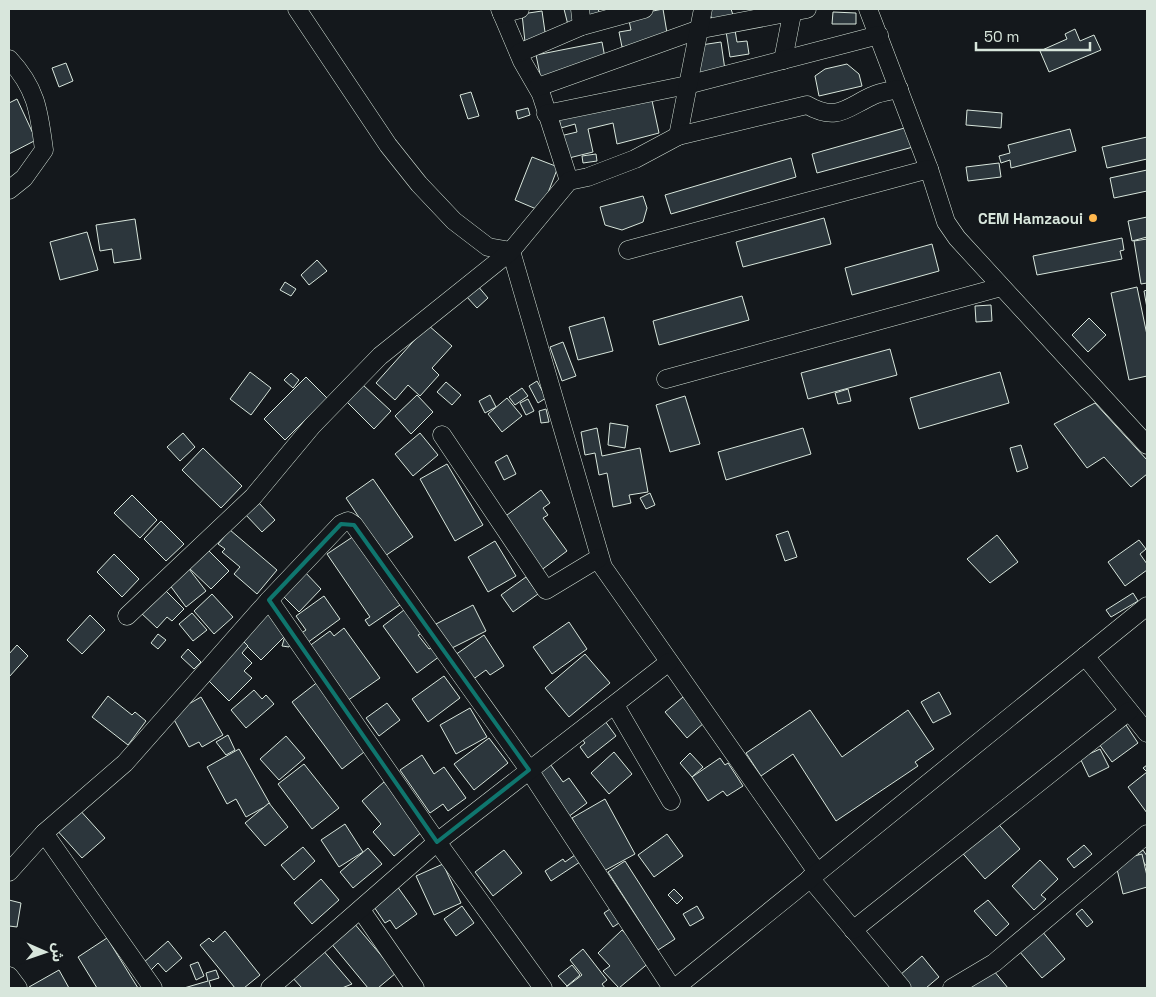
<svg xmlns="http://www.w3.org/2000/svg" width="1156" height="997" font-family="'Space Grotesk','Noto Sans Arabic',sans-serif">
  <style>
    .building { fill: #2c363c; stroke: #d8e6dc }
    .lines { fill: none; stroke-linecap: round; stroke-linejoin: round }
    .minor-casing { stroke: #d8e6dc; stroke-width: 19 }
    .minor { stroke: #14181c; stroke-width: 18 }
    .marked { fill: none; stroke: #0f766e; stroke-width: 4; stroke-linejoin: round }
    .poi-dot { fill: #ffb74d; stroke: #14181c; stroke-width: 2 }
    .labels { text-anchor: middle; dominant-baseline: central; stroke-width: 4; stroke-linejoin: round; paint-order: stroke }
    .poi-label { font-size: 15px; font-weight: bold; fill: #d8e6dc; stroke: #14181c; text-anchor: end }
  </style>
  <rect width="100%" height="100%" fill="#14181c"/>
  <g class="building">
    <polygon points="564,9 574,9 577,22 568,25"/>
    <polygon points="583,9 598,9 600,14 587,19"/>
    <polygon points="663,9 668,39 622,47 619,32 631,30 628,16"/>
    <polygon points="708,9 731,9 733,15 713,22"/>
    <polygon points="542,11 546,39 525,42 522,14"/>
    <polygon points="833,12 856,13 856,24 832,24"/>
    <polygon points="1075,29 1080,41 1094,35 1101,50 1049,72 1040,51 1067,39 1065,34"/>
    <polygon points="735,30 737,42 747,41 749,54 730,57 726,31"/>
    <polygon points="602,42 606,63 541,79 536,55"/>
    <polygon points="721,42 725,70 695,74 701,45"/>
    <polygon points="66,63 73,81 59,87 52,68"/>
    <polygon points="847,64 859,74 862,86 819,96 815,76 825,69"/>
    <polygon points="471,92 479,116 468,119 460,95"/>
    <polygon points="651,96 659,133 617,144 613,123 588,129 593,152 565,159 560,136 577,132 575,124 561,128 559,118"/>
    <polygon points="17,99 36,140 9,154 9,103"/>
    <polygon points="528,108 530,115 518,119 516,111"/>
    <polygon points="967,110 1002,113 1001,128 966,125"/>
    <polygon points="908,127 913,147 817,173 812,154"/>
    <polygon points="1070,129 1076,151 1011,168 1010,160 1001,163 999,156 1010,153 1008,145"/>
    <polygon points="1147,137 1147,159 1107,168 1102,147"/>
    <polygon points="596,154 597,161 583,163 582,156"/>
    <polygon points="532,157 558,167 541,211 515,200"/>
    <polygon points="791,158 796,177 671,214 665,195"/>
    <polygon points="999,163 1001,177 968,181 966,167"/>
    <polygon points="1147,170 1147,191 1114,198 1110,178"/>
    <polygon points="643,196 647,208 643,222 622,230 605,225 600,207"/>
    <polygon points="1147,217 1147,237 1132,241 1128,221"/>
    <polygon points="824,218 831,244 743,267 736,242"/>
    <polygon points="135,219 141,259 114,263 112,249 100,251 96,225"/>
    <polygon points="87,232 98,270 60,280 50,242"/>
    <polygon points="1122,238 1124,250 1120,251 1122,259 1037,275 1033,256"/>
    <polygon points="1147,239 1147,283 1141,284 1134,241"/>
    <polygon points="932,244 939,271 852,295 845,268"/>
    <polygon points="317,260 327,271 309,285 301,275"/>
    <polygon points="285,282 296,289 291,296 280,290"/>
    <polygon points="477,285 488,298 477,308 466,296"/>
    <polygon points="1137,287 1147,335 1147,376 1129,380 1111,293"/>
    <polygon points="1147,290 1147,308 1144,291"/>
    <polygon points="742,296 749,320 659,345 653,321"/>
    <polygon points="991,305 992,321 976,322 975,306"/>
    <polygon points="604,317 613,351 578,360 569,327"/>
    <polygon points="1089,318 1106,335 1088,352 1072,335"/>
    <polygon points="428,325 452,346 432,368 439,375 420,396 408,385 395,400 376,383"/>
    <polygon points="563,342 576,376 562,381 550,347"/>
    <polygon points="890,349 897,375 808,399 801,373"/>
    <polygon points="250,372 271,388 251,415 230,399"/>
    <polygon points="1000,372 1009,403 919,429 910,398"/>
    <polygon points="291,373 299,380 293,388 284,380"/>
    <polygon points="306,377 327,398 285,440 264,419"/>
    <polygon points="537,381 546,398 538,403 529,386"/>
    <polygon points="446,382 461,395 452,405 437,392"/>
    <polygon points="363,385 391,411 374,429 347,402"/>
    <polygon points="522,388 528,396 515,405 509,397"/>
    <polygon points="848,389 851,401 838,404 835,393"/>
    <polygon points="417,395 433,412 411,434 395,416"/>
    <polygon points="490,395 496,407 485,413 479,401"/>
    <polygon points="685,396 700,444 670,452 656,405"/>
    <polygon points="507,398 522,416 502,432 488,414"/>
    <polygon points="528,399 534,411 526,415 520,403"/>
    <polygon points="1095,403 1147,460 1147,474 1131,487 1104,457 1087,468 1054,424"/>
    <polygon points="546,409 549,422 541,423 539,411"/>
    <polygon points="610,423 628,426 625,448 608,445"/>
    <polygon points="597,428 602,456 640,448 648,492 629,495 631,503 613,507 607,473 599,475 595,453 585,455 581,432"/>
    <polygon points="803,428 811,454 726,480 718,452"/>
    <polygon points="183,433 195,447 180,461 167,447"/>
    <polygon points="420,433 438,455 413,476 395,454"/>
    <polygon points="1021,445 1028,468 1017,472 1010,448"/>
    <polygon points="203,448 242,486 221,508 182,470"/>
    <polygon points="507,455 516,474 504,480 495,462"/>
    <polygon points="447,464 483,525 455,541 420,479"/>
    <polygon points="373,479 413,537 385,556 346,498"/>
    <polygon points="541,490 550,503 543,508 548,515 543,518 567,551 540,571 503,518"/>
    <polygon points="650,493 655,505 646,509 640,498"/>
    <polygon points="132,495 157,520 140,538 114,513"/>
    <polygon points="258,502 275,520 262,532 245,514"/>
    <polygon points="161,521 184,544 166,561 144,539"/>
    <polygon points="230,530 277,570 257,594 234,574 240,567 222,552 225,549 218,544"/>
    <polygon points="788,531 797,557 785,561 776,535"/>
    <polygon points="997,535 1018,562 990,583 967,559"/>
    <polygon points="354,536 400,605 369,626 365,620 370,617 327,554"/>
    <polygon points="1139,540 1146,549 1140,554 1147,564 1147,570 1125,586 1108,562"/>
    <polygon points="495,541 516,576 488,592 468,557"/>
    <polygon points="207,549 229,571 211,589 189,568"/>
    <polygon points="114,554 139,579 122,597 97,572"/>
    <polygon points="189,569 206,591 186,607 169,584"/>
    <polygon points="304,571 321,589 299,612 281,594"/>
    <polygon points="526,577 538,594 513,612 501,595"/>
    <polygon points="163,588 184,609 172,621 167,617 157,628 140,612"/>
    <polygon points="1133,593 1138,601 1111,617 1106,610"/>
    <polygon points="212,594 233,617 214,634 194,611"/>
    <polygon points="324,596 340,619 307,643 300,634 306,630 296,616"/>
    <polygon points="473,605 486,631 448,650 436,624"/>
    <polygon points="404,610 422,633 418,635 429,649 433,647 440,656 417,673 383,626"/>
    <polygon points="192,613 207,630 193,641 179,624"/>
    <polygon points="268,614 287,634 261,660 241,640"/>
    <polygon points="90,615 105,630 82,654 67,640"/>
    <polygon points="569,622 587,649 552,674 533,647"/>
    <polygon points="344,628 380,678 347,701 308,647 330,631 334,636"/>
    <polygon points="158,634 166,640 158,649 151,643"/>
    <polygon points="484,635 504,666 490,675 486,670 472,680 455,655"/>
    <polygon points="285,636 292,637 289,647 282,646"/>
    <polygon points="243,641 248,646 242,653 252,663 244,671 252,678 229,701 206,678"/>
    <polygon points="17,645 28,656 9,677 9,654"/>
    <polygon points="188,649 201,662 194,669 181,657"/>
    <polygon points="585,654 610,683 569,717 545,688"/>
    <polygon points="444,676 460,698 428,722 412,699"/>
    <polygon points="319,681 368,749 342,769 292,702"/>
    <polygon points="254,690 262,699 266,695 274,704 246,728 231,710"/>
    <polygon points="939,692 951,714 933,723 921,702"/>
    <polygon points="108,696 132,715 135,712 146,721 128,745 92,717"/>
    <polygon points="201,697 223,735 202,747 199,742 189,747 171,714"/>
    <polygon points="683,697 705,722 687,738 665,712"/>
    <polygon points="387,703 400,720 379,736 366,718"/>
    <polygon points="470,708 487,737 456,754 440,725"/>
    <polygon points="810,710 842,757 908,710 934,749 915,762 918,766 836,821 793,754 761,776 746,753"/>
    <polygon points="602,717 616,736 588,758 580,747 585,743 579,735"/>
    <polygon points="1126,725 1138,743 1112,762 1099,744"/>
    <polygon points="228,735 235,750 226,755 216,742"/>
    <polygon points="286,736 305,758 279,780 260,759"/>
    <polygon points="489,738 508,763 474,790 454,764"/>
    <polygon points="239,749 270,804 246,817 236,799 227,804 207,767"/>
    <polygon points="1100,749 1109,767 1089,777 1080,758"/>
    <polygon points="614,752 632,774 609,794 591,773"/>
    <polygon points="690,753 703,767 692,777 680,763"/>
    <polygon points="422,755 434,774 444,767 466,798 448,811 443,804 430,813 400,770"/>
    <polygon points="720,758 725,765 728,763 743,786 727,796 723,791 708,801 692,777"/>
    <polygon points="548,761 563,782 569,778 587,803 568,817 538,775 545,769 541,765"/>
    <polygon points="304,764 339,808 312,829 278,784"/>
    <polygon points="1147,765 1147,813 1128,787 1147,772 1143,768"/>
    <polygon points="384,782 424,830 394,856 373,832 381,824 362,801"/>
    <polygon points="605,799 635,854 602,872 572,818"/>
    <polygon points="269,803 288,827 265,846 245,823"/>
    <polygon points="78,808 105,838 82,858 55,828"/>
    <polygon points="994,819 1020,849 985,879 959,849"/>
    <polygon points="345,824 363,852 339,867 321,840"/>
    <polygon points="667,834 683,856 654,877 638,855"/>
    <polygon points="1084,845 1092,854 1074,868 1067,859"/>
    <polygon points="303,847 315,861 294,880 281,865"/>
    <polygon points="368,848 382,864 353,888 340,872"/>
    <polygon points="504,850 522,873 493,896 475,872"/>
    <polygon points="1143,850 1147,856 1147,867 1138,854"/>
    <polygon points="1142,854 1147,876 1147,887 1123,894 1115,861"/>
    <polygon points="575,855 580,862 551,881 545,871 563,859 565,862"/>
    <polygon points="1040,860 1058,879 1041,895 1046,899 1034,910 1012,886"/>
    <polygon points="625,861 675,939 658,950 608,872"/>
    <polygon points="443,864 461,903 434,915 416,876"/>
    <polygon points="321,879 339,900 312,924 294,903"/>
    <polygon points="397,886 417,914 396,929 390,920 385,923 372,904"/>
    <polygon points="674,889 683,898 677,904 668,895"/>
    <polygon points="9,900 21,903 17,927 9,926"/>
    <polygon points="988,900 1009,924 996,936 974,911"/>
    <polygon points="462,906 474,923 456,936 444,919"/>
    <polygon points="697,906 704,918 690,926 683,914"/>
    <polygon points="613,907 622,921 613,927 604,913"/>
    <polygon points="1082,909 1093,922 1087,927 1076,914"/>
    <polygon points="353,922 396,973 378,988 368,988 330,942"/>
    <polygon points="1037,925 1065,959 1042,978 1014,945"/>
    <polygon points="622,930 651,961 619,988 603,971 610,966 598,953"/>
    <polygon points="225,931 260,975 244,988 235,988 200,945 209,938 213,942"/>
    <polygon points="107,938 138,988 97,988 78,957"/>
    <polygon points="168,941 182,958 166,972 158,963 150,971 143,963"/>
    <polygon points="322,949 352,984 342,988 302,988 291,976"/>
    <polygon points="583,949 607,980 602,984 605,988 565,988 582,975 570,960"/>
    <polygon points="922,956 939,977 926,988 911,988 900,975"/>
    <polygon points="198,962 204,976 196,980 190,965"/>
    <polygon points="572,965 580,975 567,986 558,976"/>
    <polygon points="989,965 1008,988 972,988 967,983"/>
    <polygon points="59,970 69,988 30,988 29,987"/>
    <polygon points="216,970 219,978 209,981 211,988 184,988 208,981 206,973"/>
  </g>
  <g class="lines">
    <g class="minor-casing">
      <g id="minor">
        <polyline points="297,9 388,145 419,184 454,221 488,247 511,251 603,567 817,872"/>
        <polyline points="500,9 522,61 541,94 569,181"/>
        <polyline points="580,9 582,26"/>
        <polyline points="868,9 929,169 946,222 957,238 1147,445"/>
        <polyline points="502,14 520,9"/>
        <polyline points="519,53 582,26 644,9"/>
        <path d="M9,59C37,89 39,112 44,150L24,178L9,190"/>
        <polyline points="783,60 793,9"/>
        <polyline points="538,87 697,30 807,9"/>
        <polyline points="546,114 687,85 879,35"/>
        <polyline points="678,136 703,9"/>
        <polyline points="628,250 929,169"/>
        <polyline points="666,379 1001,287"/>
        <polyline points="442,435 546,590 599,558"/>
        <polyline points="269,600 437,842 543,988"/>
        <path d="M127,616L253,497L312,426L380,356L511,251L569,181L588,177L635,159L678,136L807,105C837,122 846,108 872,96C880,92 890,91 899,89"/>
        <polyline points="1085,656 1147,733"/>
        <polyline points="615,705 671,801"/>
        <polyline points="44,833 153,988"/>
        <polyline points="9,872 44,833 125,763 269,600 341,524 348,521 354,525 529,770 672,988"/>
        <polyline points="810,878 902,988"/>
        <polyline points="361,910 415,988"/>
        <polyline points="853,930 1129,711"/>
        <polyline points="9,976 18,988"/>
        <polyline points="270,988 437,842 669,662"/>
        <polyline points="675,988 1147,606"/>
        <polyline points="952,988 994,963 1147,834"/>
      </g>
    </g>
    <use href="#minor" class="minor"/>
  </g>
  <path class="marked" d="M341,524L354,525L529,770L437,842L269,600Z"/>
  <circle class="poi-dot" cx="1093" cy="218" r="5"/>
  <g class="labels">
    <g class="poi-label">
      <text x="1083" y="218">CEM Hamzaoui</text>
    </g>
  </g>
  <rect width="1156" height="997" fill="none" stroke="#d8e6dc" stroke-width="20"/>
  <g transform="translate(45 952) rotate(92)" stroke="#14181c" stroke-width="4" paint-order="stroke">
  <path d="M0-4L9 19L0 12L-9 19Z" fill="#d8e6dc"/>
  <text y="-8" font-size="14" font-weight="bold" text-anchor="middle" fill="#d8e6dc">ش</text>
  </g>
  <path d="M976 42v8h114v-8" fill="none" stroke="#d8e6dc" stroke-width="2.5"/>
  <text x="984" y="42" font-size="15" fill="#d8e6dc" stroke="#14181c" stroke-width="4" paint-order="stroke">50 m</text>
</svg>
